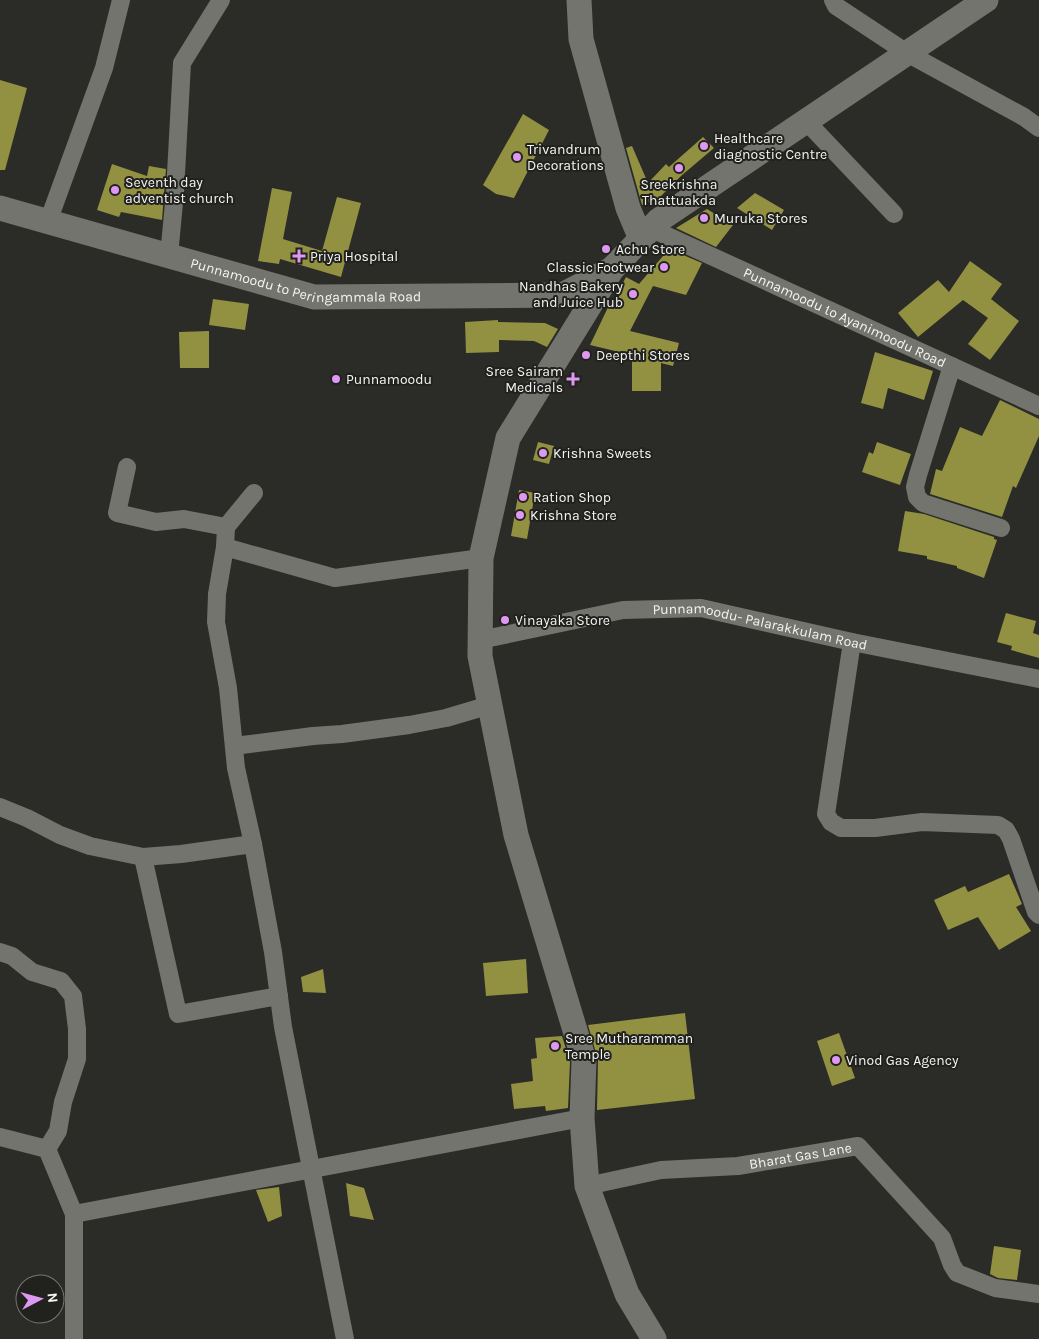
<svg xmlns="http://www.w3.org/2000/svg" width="1039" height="1339" font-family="Karla,sans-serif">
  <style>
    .building { fill: #929142 }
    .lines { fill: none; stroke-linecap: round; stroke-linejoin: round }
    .street { stroke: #74746f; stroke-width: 18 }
    .secondary { stroke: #74746f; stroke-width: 25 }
    .poi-dot { fill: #df98f2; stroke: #21211e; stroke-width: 2 }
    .labels { text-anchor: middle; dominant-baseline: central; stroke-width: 4; stroke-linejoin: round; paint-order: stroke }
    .poi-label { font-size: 14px; fill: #f4f5f2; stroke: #21211e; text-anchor: start }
    .street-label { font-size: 14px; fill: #f4f5f2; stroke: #21211e }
  </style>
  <rect width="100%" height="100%" fill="#2b2b27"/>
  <g class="building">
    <polygon points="0,80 27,88 5,170 0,170"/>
    <polygon points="523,114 549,130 514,198 496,194 483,185"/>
    <polygon points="703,137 714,148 681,176 659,198 642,205 626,148 632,146 648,183 666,164 669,167"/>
    <polygon points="112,164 147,176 149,166 166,169 162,220 121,212 119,217 97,210"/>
    <polygon points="272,188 292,192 283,239 322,251 337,197 361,203 341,277 280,259 279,264 258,261"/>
    <polygon points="755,193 784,210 772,230 737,208"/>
    <polygon points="707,209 733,225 716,247 676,228"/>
    <polygon points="669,249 702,263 686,295 653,286 630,331 679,343 673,366 661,363 661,391 632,391 632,355 590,345 612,299 614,300 626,277 639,284"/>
    <polygon points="970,261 1002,284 991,299 1019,321 990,360 968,344 988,318 963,300 918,337 898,313 938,280 949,292"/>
    <polygon points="213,299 249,304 245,330 209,325"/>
    <polygon points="498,320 498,322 545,323 558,329 547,347 534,341 499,340 499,352 466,353 465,322"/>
    <polygon points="209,331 209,368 180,368 179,332"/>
    <polygon points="875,352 933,371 924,400 888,388 883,409 861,403"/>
    <polygon points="1000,400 1039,419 1039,436 1016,488 1013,486 1002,517 930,494 936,469 942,471 960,427 982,436"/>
    <polygon points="538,442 554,446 549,464 533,460"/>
    <polygon points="877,442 911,454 900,485 862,472 869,452 873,454"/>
    <polygon points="519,490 535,493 527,539 511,536"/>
    <polygon points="905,511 924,514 994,537 994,539 997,540 984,578 957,568 957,566 927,559 927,556 898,551"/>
    <polygon points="1006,613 1036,621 1033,633 1039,635 1039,658 1011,650 1012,646 997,642"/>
    <polygon points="1009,874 1022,904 1016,907 1031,931 999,950 978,917 948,930 934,900 965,886 968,892"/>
    <polygon points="526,959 528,993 486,996 483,963"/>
    <polygon points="323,969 326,993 303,992 301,977"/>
    <polygon points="685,1013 695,1099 597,1110 598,1060 588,1025"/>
    <polygon points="839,1033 855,1078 832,1086 817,1041"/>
    <polygon points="562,1036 570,1062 568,1108 546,1111 545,1106 514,1109 511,1084 533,1081 531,1059 537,1058 535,1038"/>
    <polygon points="346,1183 364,1188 374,1220 350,1216"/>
    <polygon points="279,1187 282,1216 268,1222 256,1190"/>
    <polygon points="994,1246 1021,1250 1017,1280 998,1278 990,1274"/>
  </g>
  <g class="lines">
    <g class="street">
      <polyline points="833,0 836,6 907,53 1024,117 1039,128"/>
      <polyline points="806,121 894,214"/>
      <polyline points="48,222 104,68 121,0"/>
      <path id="s1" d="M652,229L1039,406"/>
      <polyline points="169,256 175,192 182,63 221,0"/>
      <polyline points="952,366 918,475 915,487 917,497 923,503 1001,528"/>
      <polyline points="127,467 117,513 156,522 184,519 226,527 225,547 217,594 216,622 228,688 236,768 253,844"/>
      <polyline points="226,527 254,493"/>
      <polyline points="225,547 335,578 481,558"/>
      <path id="s2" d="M480,640L623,610L701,608L852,642L1039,679"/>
      <polyline points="852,642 826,814 831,822 841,828 875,828 922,822 998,825 1006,830 1011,839 1036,912 1039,915"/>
      <polyline points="234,746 313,736 342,734 409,725 446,718 490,705"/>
      <polyline points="0,807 27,818 60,835 90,846 143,857 181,854 253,844 273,952 283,1027 345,1339"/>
      <polyline points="143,857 178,1014 279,996"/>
      <polyline points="0,952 12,956 32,972 61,981 73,996 77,1029 77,1059 63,1102 58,1131 47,1149"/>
      <polyline points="0,1137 47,1149 74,1214 74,1339"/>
      <path id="s3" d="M587,1186L661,1170L738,1166L858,1146L942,1238L952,1265L957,1273L995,1288L1039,1294"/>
      <polyline points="74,1214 582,1118"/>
    </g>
    <g class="secondary">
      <polyline points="579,0 581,39 628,208 641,239"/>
      <path id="s4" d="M0,208L314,297L562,295L612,269"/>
      <polyline points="654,1339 627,1294 587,1186 582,1118 584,1060 516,835 480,656 481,558 508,438 612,269 659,220 986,0"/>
    </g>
  </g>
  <g class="poi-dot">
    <circle cx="704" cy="146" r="5"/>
    <circle cx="517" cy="157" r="5"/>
    <circle cx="679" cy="168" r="5"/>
    <circle cx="115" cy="190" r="5"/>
    <circle cx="704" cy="218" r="5"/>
    <circle cx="606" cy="249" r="5"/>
    <path d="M296.5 248.5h5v5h5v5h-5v5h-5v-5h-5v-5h5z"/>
    <circle cx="664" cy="267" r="5"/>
    <circle cx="633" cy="294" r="5"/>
    <circle cx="586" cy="355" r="5"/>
    <circle cx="336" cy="379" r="5"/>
    <path d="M570.5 371.5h5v5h5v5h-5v5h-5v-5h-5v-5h5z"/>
    <circle cx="543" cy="453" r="5"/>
    <circle cx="523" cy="497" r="5"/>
    <circle cx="520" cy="515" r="5"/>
    <circle cx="505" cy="620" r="5"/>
    <circle cx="555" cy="1046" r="5"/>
    <circle cx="836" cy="1060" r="5"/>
  </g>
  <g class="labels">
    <g class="poi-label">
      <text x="714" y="138">Healthcare<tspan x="714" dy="16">diagnostic Centre</tspan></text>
      <text x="527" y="149">Trivandrum<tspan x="527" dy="16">Decorations</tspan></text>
      <text x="125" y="182">Seventh day<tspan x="125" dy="16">adventist church</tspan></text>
      <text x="679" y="184" text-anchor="middle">Sreekrishna<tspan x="679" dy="16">Thattuakda</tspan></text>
      <text x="714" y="218">Muruka Stores</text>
      <text x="616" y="249">Achu Store</text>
      <text x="310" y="256">Priya Hospital</text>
      <text x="654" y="267" text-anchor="end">Classic Footwear</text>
      <text x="623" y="286" text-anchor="end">Nandhas Bakery<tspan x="623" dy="16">and Juice Hub</tspan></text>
      <text x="596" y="355">Deepthi Stores</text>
      <text x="563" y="371" text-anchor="end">Sree Sairam<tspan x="563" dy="16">Medicals</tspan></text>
      <text x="346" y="379">Punnamoodu</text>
      <text x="553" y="453">Krishna Sweets</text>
      <text x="533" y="497">Ration Shop</text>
      <text x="530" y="515">Krishna Store</text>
      <text x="515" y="620">Vinayaka Store</text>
      <text x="565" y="1038">Sree Mutharamman<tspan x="565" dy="16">Temple</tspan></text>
      <text x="846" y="1060">Vinod Gas Agency</text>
    </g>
    <g class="street-label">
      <text stroke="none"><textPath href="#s4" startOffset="316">Punnamoodu to Peringammala Road</textPath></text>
      <text stroke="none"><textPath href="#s1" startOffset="212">Punnamoodu to Ayanimoodu Road</textPath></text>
      <text stroke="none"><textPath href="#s2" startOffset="285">Punnamoodu- Palarakkulam Road</textPath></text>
      <text stroke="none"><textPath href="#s3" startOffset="216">Bharat Gas Lane</textPath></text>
    </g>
  </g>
  <g transform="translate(40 1299) rotate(84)"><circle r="24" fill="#21211e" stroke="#757673"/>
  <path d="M0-4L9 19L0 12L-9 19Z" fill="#df98f2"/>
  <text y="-8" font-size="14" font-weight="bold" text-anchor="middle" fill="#f4f5f2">N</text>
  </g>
</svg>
